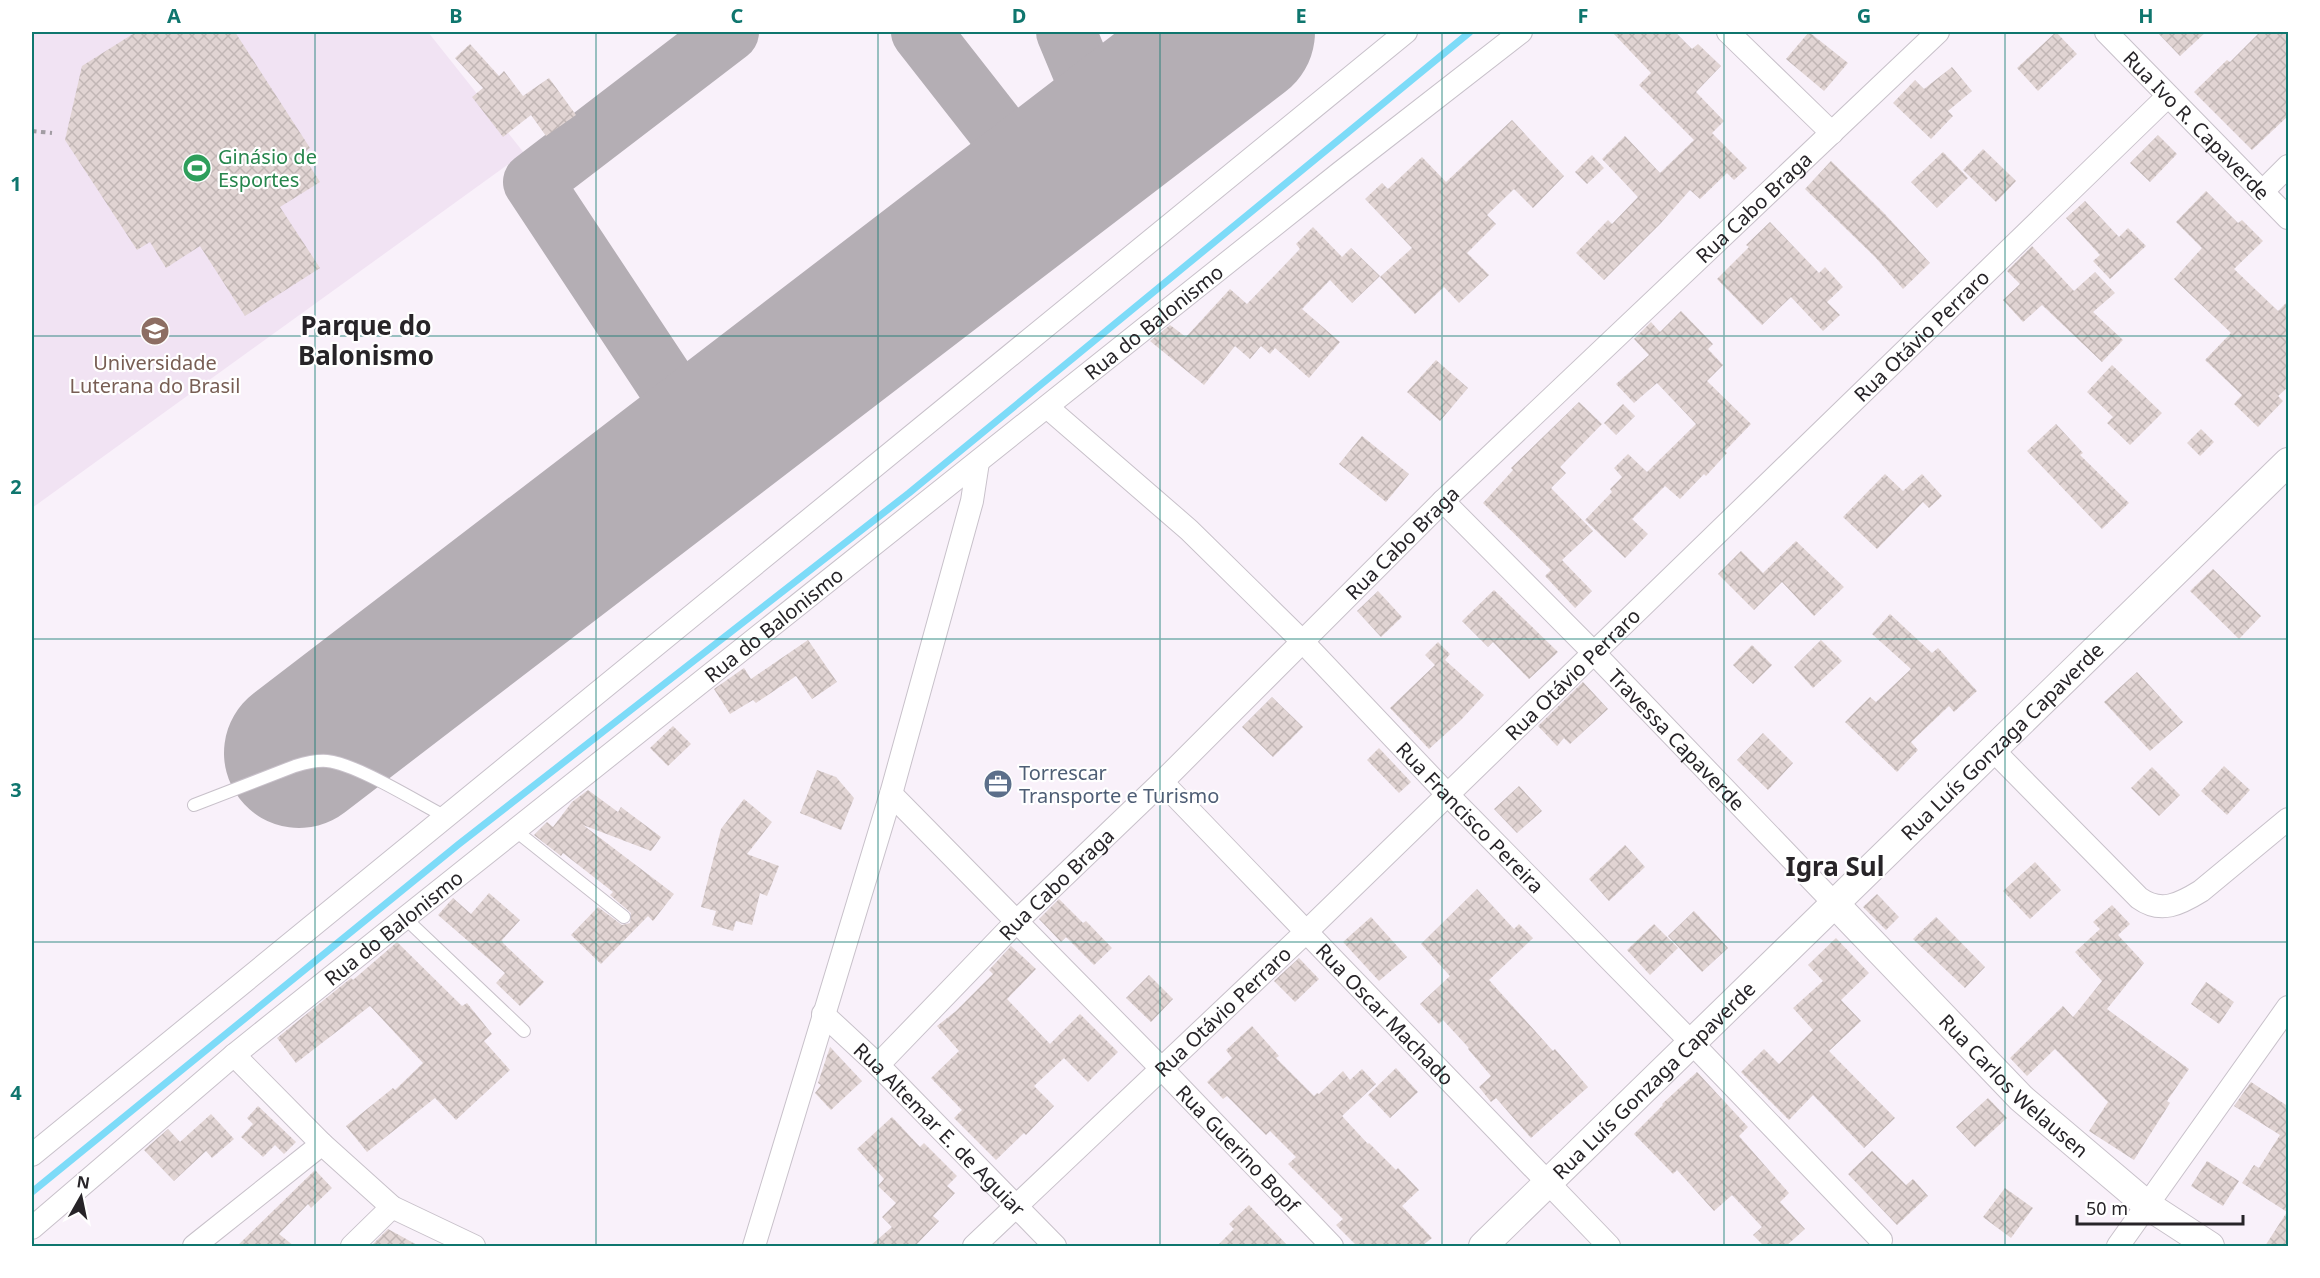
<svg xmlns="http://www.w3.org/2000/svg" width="2320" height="1278" font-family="'Noto Sans',sans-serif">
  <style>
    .built { fill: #f1e3f3 }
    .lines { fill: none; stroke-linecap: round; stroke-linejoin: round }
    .stream { stroke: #7ddbf8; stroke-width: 7 }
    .taxiway { stroke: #b4aeb4; stroke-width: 60 }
    .runway { stroke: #b4aeb4; stroke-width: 150 }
    .building { fill: url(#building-cross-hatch) }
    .service-casing { stroke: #c8c1ca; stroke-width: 14 }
    .minor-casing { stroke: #c8c1ca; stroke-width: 24 }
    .tertiary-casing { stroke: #c8c1ca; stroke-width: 30 }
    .path { stroke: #a29ca3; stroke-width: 4; stroke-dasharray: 4.5 4.5; stroke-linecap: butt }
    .service { stroke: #fff; stroke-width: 12 }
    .minor { stroke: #fff; stroke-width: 22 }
    .tertiary { stroke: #fff; stroke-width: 28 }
    .grid { fill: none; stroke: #0f766e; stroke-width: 1.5; stroke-opacity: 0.55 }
    .labels { text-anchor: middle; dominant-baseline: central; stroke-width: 4.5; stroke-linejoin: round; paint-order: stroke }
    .street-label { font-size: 20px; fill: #272428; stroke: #fff }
    .leisure-label { font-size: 20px; fill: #27864d; stroke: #fff; text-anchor: start }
    .education-label { font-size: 20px; fill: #785e54; stroke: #fff }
    .service-label { font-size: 20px; fill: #4e5e75; stroke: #fff; text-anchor: start }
    .district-label { font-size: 26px; font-weight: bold; fill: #272428; stroke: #fff }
    .neatline { fill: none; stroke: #0f766e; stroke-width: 2 }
    .grid-label { font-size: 20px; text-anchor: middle; font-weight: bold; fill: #0f766e }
  </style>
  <defs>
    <pattern id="building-cross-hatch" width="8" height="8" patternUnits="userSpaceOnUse" patternTransform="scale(1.5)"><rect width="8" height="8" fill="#e1d4d3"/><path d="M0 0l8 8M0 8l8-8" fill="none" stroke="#c1b6b5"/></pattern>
  </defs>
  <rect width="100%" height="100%" fill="#f9f1fa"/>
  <polygon class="built" points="32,32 428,32 524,153 32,508"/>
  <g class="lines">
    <polyline class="stream" points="32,1192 459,844 909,493 1470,32"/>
    <g class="taxiway">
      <polyline points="921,32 1040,184"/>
      <polyline points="1066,32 1108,133"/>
      <polyline points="705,442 533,182 729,32"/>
    </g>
    <polyline class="runway" points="299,753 1240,32"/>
  </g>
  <g class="building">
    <polygon points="136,32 235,32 310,148 302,154 320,182 280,207 320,268 245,316 200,246 166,268 150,242 137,250 65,140 82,66"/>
    <polygon points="1612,32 1675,32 1692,49 1698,44 1721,66 1696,92 1724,121 1712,133 1747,168 1734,180 1727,173 1700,199 1690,190 1661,223 1604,280 1576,253 1608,220 1612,224 1638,197 1602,159 1625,136 1660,173 1694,140 1639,85 1651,73"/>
    <polygon points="1809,32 1848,63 1824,91 1786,59"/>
    <polygon points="2056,32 2077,54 2038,91 2017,68"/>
    <polygon points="2157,32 2206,32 2180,56"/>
    <polygon points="2260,32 2289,32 2289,115 2252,150 2194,92 2227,60 2230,62"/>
    <polygon points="470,44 499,76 504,71 523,96 549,78 576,115 546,136 531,115 503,137 472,97 483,88 455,58"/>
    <polygon points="1952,67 1972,91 1948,111 1953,116 1931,139 1893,103 1915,80 1924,89"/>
    <polygon points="1512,120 1564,176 1533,208 1514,189 1487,215 1496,224 1467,253 1489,275 1459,303 1444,287 1415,314 1380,277 1412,248 1365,199 1382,183 1388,189 1422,157 1446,182"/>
    <polygon points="2158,135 2177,154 2150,182 2130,163"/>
    <polygon points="1983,149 2016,181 1996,202 1963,170"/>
    <polygon points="1943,152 1968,178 1937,208 1911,182"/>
    <polygon points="1592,155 1604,168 1587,184 1575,172"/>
    <polygon points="1831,161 1883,212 1930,263 1903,289 1875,257 1805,189"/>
    <polygon points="2206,191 2238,223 2242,220 2263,241 2234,269 2278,311 2289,300 2289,386 2278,396 2283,401 2258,427 2234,404 2242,395 2205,360 2231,333 2174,279 2202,248 2176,222"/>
    <polygon points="2085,201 2119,237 2128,228 2146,246 2110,279 2093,261 2100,255 2066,218"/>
    <polygon points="1770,222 1819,273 1825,267 1843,287 1827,302 1840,315 1823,331 1791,297 1762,325 1717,279 1749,247 1746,245"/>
    <polygon points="1313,227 1342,257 1351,248 1380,276 1352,303 1330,280 1302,309 1340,342 1309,378 1275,348 1270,354 1261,346 1250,359 1235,346 1204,385 1150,341 1170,325 1186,337 1230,289 1247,304 1300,249 1296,244"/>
    <polygon points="2032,246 2074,291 2095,272 2115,293 2093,312 2123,340 2102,362 2042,305 2023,322 2003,300 2020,284 2007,271"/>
    <polygon points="1681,311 1713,344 1708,349 1723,365 1707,381 1751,424 1725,451 1727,453 1706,476 1704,474 1680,499 1665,486 1632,519 1648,534 1625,558 1585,520 1612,492 1610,489 1622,477 1614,468 1628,454 1647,472 1696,424 1657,383 1634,403 1616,384 1649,355 1634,339 1651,322 1660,332"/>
    <polygon points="1436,360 1468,388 1440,421 1407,392"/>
    <polygon points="2112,365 2162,413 2130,445 2107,423 2113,417 2087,392"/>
    <polygon points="1579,402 1602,424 1560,467 1566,473 1551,488 1593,531 1562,560 1592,591 1575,608 1545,576 1551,570 1483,503 1513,470 1511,468"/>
    <polygon points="1623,404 1635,416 1616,435 1604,423"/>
    <polygon points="2056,424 2083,453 2080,455 2129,503 2102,529 2027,451"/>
    <polygon points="2201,429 2214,442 2200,456 2187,443"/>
    <polygon points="1362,436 1409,474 1386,502 1339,464"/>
    <polygon points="1885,474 1903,491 1922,474 1942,496 1929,508 1923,502 1877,549 1843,517"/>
    <polygon points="1796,541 1844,587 1814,616 1782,582 1754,610 1718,574 1741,551 1763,573"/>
    <polygon points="2213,569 2261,616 2239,639 2190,591"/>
    <polygon points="1494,590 1558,652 1529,679 1493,642 1488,647 1462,621"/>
    <polygon points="1378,591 1402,617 1381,637 1357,611"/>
    <polygon points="1890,614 1932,653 1938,648 1977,691 1954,712 1949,706 1911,742 1918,750 1897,772 1845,722 1870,697 1876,702 1911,669 1872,634"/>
    <polygon points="808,640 837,682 812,699 796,676 756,703 753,700 730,714 714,689 744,668 751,679"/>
    <polygon points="1821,640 1842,661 1813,688 1794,667"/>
    <polygon points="1438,642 1450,654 1445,660 1484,695 1461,720 1429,749 1390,708 1435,665 1425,655"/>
    <polygon points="1752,645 1772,665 1753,684 1733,665"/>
    <polygon points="2137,672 2183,722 2150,751 2104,702"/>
    <polygon points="1583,682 1608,709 1570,744 1564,738 1557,746 1538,726"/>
    <polygon points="1272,697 1303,727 1273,757 1242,727"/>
    <polygon points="673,726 691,744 668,766 650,748"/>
    <polygon points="1763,733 1793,763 1768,790 1737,760"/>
    <polygon points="1379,748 1411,782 1399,793 1367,760"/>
    <polygon points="2224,766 2250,790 2227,815 2201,791"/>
    <polygon points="2152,767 2180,795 2159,816 2131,788"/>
    <polygon points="817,770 836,777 854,798 841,830 800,813"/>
    <polygon points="1519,786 1542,811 1517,833 1494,809"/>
    <polygon points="588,790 618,812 621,807 661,837 651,851 583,825 674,894 653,921 648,916 601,964 571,935 598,907 622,925 630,923 631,913 610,895 613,892 563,853 561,856 534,835 547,822 553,827 572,802"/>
    <polygon points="744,799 772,822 747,854 779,866 767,896 760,893 752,925 736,921 733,931 712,925 716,911 701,907 721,829"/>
    <polygon points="1625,845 1645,867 1609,901 1589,879"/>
    <polygon points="2035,862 2061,890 2030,919 2003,891"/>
    <polygon points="1477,889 1514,929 1519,924 1533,938 1489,980 1553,1051 1555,1049 1588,1087 1531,1138 1496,1098 1491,1102 1479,1087 1491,1076 1468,1049 1469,1048 1443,1020 1439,1024 1420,1004 1450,976 1421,944"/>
    <polygon points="489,893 520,920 502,940 503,943 544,982 520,1006 496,983 505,973 438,915 453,898 471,914"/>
    <polygon points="1877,894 1899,917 1886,930 1863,907"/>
    <polygon points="1059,899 1083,923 1086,921 1112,948 1094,965 1066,937 1061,942 1039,919"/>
    <polygon points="2112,905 2130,924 2118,935 2144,963 2107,1009 2189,1069 2167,1101 2170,1103 2134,1160 2089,1131 2108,1102 2055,1049 2027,1076 2010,1058 2063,1006 2073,1017 2102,981 2075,952 2100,929 2093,922"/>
    <polygon points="1694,911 1728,948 1702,972 1668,936"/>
    <polygon points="1371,917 1407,957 1379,981 1343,942"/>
    <polygon points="1936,917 1985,967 1965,988 1913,939"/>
    <polygon points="1654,924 1678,948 1650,975 1627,950"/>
    <polygon points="1836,938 1869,973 1841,1000 1861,1021 1829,1051 1895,1118 1864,1148 1813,1095 1789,1120 1741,1072 1764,1049 1779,1064 1813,1030 1793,1008 1823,981 1808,965"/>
    <polygon points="397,942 462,1006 467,1003 492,1034 484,1041 510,1070 456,1120 435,1098 367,1152 346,1126 393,1088 395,1090 423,1063 370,1006 296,1063 277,1038 351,978 353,980"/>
    <polygon points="1011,946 1036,969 1007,999 1050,1044 1080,1014 1118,1052 1088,1082 1064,1058 1034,1086 1054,1106 1026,1135 1024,1133 996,1160 954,1118 962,1110 931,1078 959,1051 937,1026 956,1011 993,974 989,970"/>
    <polygon points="1299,958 1319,979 1295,1002 1274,981"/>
    <polygon points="1149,975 1173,999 1151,1022 1126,998"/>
    <polygon points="2206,982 2234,1002 2219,1024 2191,1004"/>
    <polygon points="1252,1026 1279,1056 1276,1058 1314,1096 1317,1093 1319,1094 1343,1071 1350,1080 1362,1069 1376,1084 1342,1116 1368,1144 1369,1143 1396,1170 1398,1168 1419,1190 1402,1206 1432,1238 1422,1246 1357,1246 1336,1225 1343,1219 1288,1164 1296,1157 1270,1131 1266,1135 1227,1096 1223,1099 1207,1082 1232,1058 1226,1050"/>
    <polygon points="830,1047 862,1081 831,1110 815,1093 821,1085 818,1083"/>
    <polygon points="1396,1068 1418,1092 1390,1118 1368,1095"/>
    <polygon points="1697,1072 1748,1127 1739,1136 1789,1193 1780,1202 1805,1229 1786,1246 1764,1246 1753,1235 1762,1227 1732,1195 1714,1211 1677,1170 1673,1174 1634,1134 1663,1105 1662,1104"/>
    <polygon points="2251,1082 2289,1107 2289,1246 2265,1246 2287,1212 2242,1183 2254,1165 2259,1168 2280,1135 2234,1106"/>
    <polygon points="1988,1098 2007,1118 1975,1147 1956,1127"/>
    <polygon points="258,1106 296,1142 284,1154 275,1145 263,1157 241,1137 253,1124 247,1118"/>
    <polygon points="211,1114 234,1139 212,1158 206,1151 174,1181 144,1150 168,1129 180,1142"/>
    <polygon points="892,1117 920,1147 924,1143 957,1176 947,1186 955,1193 933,1216 939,1221 915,1246 870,1246 892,1227 882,1217 896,1203 878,1186 884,1179 857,1149"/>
    <polygon points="1872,1151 1906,1185 1913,1179 1928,1196 1897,1225 1848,1174"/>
    <polygon points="2207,1161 2239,1181 2223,1206 2191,1186"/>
    <polygon points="315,1170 332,1188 311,1208 308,1204 279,1234 294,1246 237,1246"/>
    <polygon points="2005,1188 2033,1208 2011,1238 1983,1217"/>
    <polygon points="1249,1205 1288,1246 1217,1246 1234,1229 1229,1224"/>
    <polygon points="388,1229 419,1246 371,1246"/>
  </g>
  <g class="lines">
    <g class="service-casing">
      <g id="service">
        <path d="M194,805L295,766C305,763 316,760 327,761C357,764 417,802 446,817"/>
        <polyline points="516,831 624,917"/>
        <polyline points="405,918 524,1031"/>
      </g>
    </g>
    <g class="minor-casing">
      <g id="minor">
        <polyline points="1728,32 1832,133"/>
        <path id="s1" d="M2106,32L2288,218"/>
        <polyline points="2263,191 2288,166"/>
        <path id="s2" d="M1047,407L1189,530L1302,641L1447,794L1692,1043L1881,1240"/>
        <path id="s3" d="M1443,501L1593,652L1835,904"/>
        <path d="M1992,749L2139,898C2161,914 2180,904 2201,891L2288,819"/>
        <path id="s4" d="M1162,782L1609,1246"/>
        <path id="s5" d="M891,794L1163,1070L1332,1246"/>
        <path id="s6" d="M823,1014L878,1065L1055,1246"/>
        <polyline points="234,1055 322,1144 392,1207 474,1246"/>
        <path id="s7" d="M878,1065L1017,921L1162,782L1443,501L1938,32"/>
        <polyline points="32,1155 1406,32"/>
        <path id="s8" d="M32,1228L234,1055L405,918L1341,172L1521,32"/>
        <polyline points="194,1246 322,1144"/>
        <polyline points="352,1246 392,1207"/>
        <polyline points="754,1246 891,794 972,501 978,462"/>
        <path id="s9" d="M974,1246L1307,931L2168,96"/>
        <polyline points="2118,1246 2288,1007"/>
      </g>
    </g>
    <g class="tertiary-casing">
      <g id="tertiary">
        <path id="s10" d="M1835,904L2021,1098L2147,1205L2210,1246"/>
        <path id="s11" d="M1483,1246L2288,462"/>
      </g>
    </g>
    <polyline class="path" points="32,131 52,133"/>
    <use href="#service" class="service"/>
    <use href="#minor" class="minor"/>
    <use href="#tertiary" class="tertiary"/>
  </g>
  <path class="grid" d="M315,32V1246M596,32V1246M878,32V1246M1160,32V1246M1442,32V1246M1724,32V1246M2005,32V1246M32,336H2288M32,639H2288M32,942H2288"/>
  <defs>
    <g id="stadium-disc" transform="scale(1.5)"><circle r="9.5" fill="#2e9e5b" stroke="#fff"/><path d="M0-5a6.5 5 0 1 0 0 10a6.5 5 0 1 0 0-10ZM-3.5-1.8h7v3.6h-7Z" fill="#fff"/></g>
    <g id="university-disc" transform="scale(1.5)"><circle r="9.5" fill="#8d6e63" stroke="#fff"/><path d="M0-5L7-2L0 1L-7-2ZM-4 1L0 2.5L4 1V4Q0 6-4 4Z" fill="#fff"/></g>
    <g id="office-disc" transform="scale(1.5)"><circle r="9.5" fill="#5c6f8a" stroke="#fff"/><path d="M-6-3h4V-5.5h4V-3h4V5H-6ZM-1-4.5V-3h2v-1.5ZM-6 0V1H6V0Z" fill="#fff"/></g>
  </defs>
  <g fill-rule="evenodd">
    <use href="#stadium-disc" x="197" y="168"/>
    <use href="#university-disc" x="155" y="331"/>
    <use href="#office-disc" x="998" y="784"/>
  </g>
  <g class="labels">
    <g class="street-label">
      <text stroke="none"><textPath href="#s1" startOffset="130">Rua Ivo R. Capaverde</textPath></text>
      <text stroke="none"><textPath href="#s7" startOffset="1226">Rua Cabo Braga</textPath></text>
      <text stroke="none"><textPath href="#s8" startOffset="1442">Rua do Balonismo</textPath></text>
      <text stroke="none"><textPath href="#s9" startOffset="1314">Rua Otávio Perraro</textPath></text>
      <text stroke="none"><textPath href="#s7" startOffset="740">Rua Cabo Braga</textPath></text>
      <text stroke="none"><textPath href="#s8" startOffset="956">Rua do Balonismo</textPath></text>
      <text stroke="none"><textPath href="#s9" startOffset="828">Rua Otávio Perraro</textPath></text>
      <text stroke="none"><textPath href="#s3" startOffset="334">Travessa Capaverde</textPath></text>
      <text stroke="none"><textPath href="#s11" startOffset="724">Rua Luís Gonzaga Capaverde</textPath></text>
      <text stroke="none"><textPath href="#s2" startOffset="590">Rua Francisco Pereira</textPath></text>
      <text stroke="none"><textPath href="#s7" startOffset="254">Rua Cabo Braga</textPath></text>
      <text stroke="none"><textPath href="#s8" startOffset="470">Rua do Balonismo</textPath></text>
      <text stroke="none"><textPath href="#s9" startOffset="342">Rua Otávio Perraro</textPath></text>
      <text stroke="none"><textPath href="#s4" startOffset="322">Rua Oscar Machado</textPath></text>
      <text stroke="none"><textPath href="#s11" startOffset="238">Rua Luís Gonzaga Capaverde</textPath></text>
      <text stroke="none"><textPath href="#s10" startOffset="255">Rua Carlos Welausen</textPath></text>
      <text stroke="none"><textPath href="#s6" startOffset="164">Rua Altemar E. de Aguiar</textPath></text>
      <text stroke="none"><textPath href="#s5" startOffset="496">Rua Guerino Bopf</textPath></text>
    </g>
    <g class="leisure-label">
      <text x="218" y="156">Ginásio de<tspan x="218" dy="23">Esportes</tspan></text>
    </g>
    <g class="education-label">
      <text x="155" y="362">Universidade<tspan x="155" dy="23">Luterana do Brasil</tspan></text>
    </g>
    <g class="service-label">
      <text x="1019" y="772">Torrescar<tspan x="1019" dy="23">Transporte e Turismo</tspan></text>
    </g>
    <g class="district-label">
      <text x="366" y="325">Parque do<tspan x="366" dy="30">Balonismo</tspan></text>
      <text x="1835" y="866">Igra Sul</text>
    </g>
  </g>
  <rect width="2320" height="1278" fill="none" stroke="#ffffff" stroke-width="66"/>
  <g transform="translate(81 1197) rotate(9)" stroke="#ffffff" stroke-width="4.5" paint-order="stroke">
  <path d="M0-4.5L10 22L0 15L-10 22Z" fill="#272428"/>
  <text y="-9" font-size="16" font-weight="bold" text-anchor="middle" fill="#272428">N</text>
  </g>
  <path d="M2077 1215v9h166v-9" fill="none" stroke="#272428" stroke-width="3"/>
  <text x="2086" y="1215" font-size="18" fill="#272428" stroke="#ffffff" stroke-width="4.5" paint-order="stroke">50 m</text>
  <rect x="33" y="33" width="2254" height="1212" class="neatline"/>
  <g class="grid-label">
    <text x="174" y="23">A</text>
    <text x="456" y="23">B</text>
    <text x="737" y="23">C</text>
    <text x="1019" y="23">D</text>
    <text x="1301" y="23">E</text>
    <text x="1583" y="23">F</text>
    <text x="1864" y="23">G</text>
    <text x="2146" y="23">H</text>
    <text x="16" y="191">1</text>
    <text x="16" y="494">2</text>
    <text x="16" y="797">3</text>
    <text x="16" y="1100">4</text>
  </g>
</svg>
